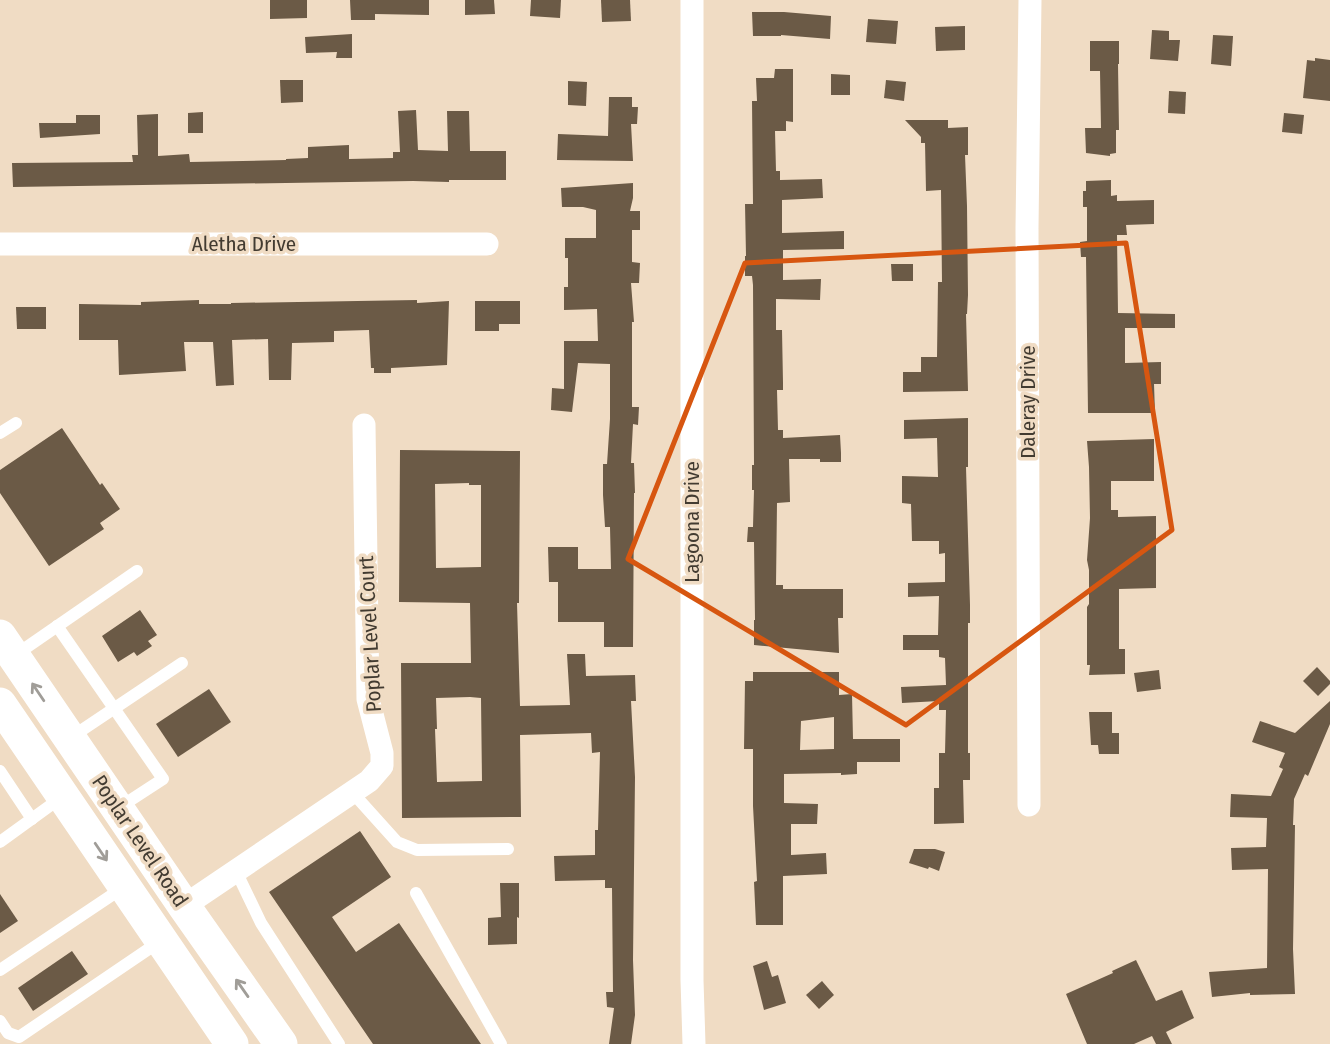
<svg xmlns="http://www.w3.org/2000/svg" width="1330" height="1044" font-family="'Fira Sans Condensed',sans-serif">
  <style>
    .building { fill: #6b5a46; fill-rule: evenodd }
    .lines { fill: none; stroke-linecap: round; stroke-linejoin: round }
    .lane { stroke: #fff; stroke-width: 12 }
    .street { stroke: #fff; stroke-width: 23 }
    .secondary { stroke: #fff; stroke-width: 33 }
    .oneway { stroke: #a09d98 }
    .marked { fill: none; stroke: #d75610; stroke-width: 5; stroke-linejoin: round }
    .labels { text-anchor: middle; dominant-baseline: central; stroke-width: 7; stroke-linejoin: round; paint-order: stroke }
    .street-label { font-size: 21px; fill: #423b31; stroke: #f0dcc4 }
  </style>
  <rect width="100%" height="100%" fill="#f0dcc4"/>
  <g class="building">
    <polygon points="270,0 307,0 307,18 270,19"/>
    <polygon points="350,0 429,0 429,15 375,14 375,20 351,20"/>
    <polygon points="465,0 494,0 495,14 465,15"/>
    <polygon points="531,0 561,0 560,18 530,16"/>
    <polygon points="601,0 630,0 631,21 602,22"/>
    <polygon points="752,12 784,12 831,16 830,39 781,35 781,36 753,36"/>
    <polygon points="868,19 898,21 896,44 866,42"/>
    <polygon points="965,26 965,50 936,51 935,27"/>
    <polygon points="1152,30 1169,31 1169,40 1180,40 1178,61 1150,59"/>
    <polygon points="352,34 352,58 336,58 337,52 306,53 305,37"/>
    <polygon points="1213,35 1233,36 1231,66 1211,64"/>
    <polygon points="1090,41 1119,41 1119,64 1118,64 1119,130 1116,130 1116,153 1110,154 1110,156 1086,153 1085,128 1101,128 1100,71 1090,71"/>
    <polygon points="1315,58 1330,60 1330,101 1303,98 1307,60 1315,61"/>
    <polygon points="775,69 793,69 793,122 786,121 786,131 775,131 776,171 780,171 780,180 822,179 823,198 782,200 782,233 844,231 844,249 783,250 783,280 821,279 820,300 776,299 776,330 782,330 783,383 783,390 777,390 778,430 783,430 783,438 840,435 841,453 841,462 820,462 820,459 789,459 790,502 777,503 776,585 783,585 783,589 843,589 843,618 838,618 839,653 754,645 754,620 755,620 754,542 747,542 748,527 753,527 754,490 752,490 752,465 754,465 753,285 752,276 745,276 745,256 746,256 745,204 753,204 752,101 757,101 756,78 774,78"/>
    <polygon points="831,74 850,75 850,95 831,95"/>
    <polygon points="280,80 303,80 303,102 281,103"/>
    <polygon points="886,80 906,82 904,101 884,98"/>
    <polygon points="568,81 587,82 586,106 568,105"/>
    <polygon points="1169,91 1186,92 1185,114 1168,113"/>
    <polygon points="609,97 632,97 632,107 638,107 637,124 631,124 633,161 557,160 558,134 608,136"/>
    <polygon points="416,110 418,150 448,151 447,111 469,111 470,151 506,151 506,180 449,180 449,182 413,181 13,187 12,163 133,162 132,155 138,155 137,115 158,114 158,156 189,154 190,162 286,160 286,159 308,158 308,147 349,145 349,159 393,158 393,152 400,152 398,111"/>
    <polygon points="203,112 203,133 188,133 188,113"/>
    <polygon points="1284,113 1304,115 1302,134 1282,132"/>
    <polygon points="76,115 100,115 100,134 40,138 39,123 76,123"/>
    <polygon points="905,120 948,120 948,128 968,127 968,155 965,155 967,206 968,295 967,314 966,314 968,391 903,392 903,372 921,372 921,357 937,357 938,282 942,282 941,190 926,191 925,143 921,143 921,137"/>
    <polygon points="1111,180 1111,196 1117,195 1117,201 1154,200 1154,224 1126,225 1127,235 1117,235 1118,313 1175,314 1175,328 1125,328 1125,363 1161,362 1161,384 1154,384 1155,413 1088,413 1086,257 1081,257 1080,242 1087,241 1087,207 1083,207 1083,191 1086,191 1086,181"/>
    <polygon points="633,183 633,198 630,211 640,211 640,230 632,230 632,262 640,263 639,283 631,283 634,322 632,322 632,407 639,407 638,425 633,424 631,463 634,463 635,493 634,493 633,647 604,647 604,622 558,622 558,582 549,582 548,547 578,547 578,569 611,569 610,527 605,527 603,495 603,464 607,464 610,419 610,364 578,363 572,412 551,410 552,388 564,389 564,341 598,341 597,309 564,310 564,287 568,287 568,258 565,258 565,238 596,238 596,210 583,207 562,207 561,188"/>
    <polygon points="891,264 913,264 913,281 892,281"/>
    <polygon points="199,300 199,304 231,304 231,303 417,300 417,303 449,301 447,365 391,368 391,373 374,373 374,368 371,368 369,330 334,331 334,342 292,343 291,380 269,380 268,339 232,340 234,385 216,386 213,342 184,342 186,371 119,375 118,340 79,340 79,304 141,305 141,302"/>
    <polygon points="475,301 520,301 520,324 499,324 499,331 475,331"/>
    <polygon points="16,307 46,307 46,329 17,329"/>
    <polygon points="968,418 968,467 966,467 970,605 970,623 968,623 968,753 970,753 970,780 963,780 964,823 934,824 934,788 939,788 939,753 945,753 946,710 939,710 939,701 902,703 901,687 946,685 945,658 939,657 939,650 903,650 903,635 938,635 939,596 908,597 908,583 945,582 945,553 939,554 939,541 912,541 911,504 902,503 902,476 938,477 937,438 904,439 904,420"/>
    <polygon points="62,428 100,485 102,483 120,509 100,523 104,529 49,566 0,493 0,470"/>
    <polygon points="1154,439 1154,481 1111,481 1111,510 1118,510 1118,517 1156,516 1156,588 1119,589 1119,649 1125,649 1125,674 1089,675 1090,665 1087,665 1087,607 1089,604 1089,570 1087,560 1090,518 1089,467 1087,441"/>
    <path d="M400,450L520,451L519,603H517L520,706L570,705L567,654H585L586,676L635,675L636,701H631L635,777L633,960L635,1015L631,1044H609L614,1008L607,1007L606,992H613L612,888H605V880L555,881L554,856L595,855V830H598L600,752L592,753L591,733L520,735L521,817L402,818L401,663H471L470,603L399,602ZM469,483V485H481V567L436,568L435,484ZM470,697L481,698L482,781L437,782L435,729H437L436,698Z"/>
    <polygon points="140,610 157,635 148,641 152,646 137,656 134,652 118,662 102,636"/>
    <polygon points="1317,667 1330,681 1330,684 1318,696 1303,681"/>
    <polygon points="1159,670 1161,689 1137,692 1134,673"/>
    <path d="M753,672H839V695L852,694L853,739H900V762H857V774L841,775V773L784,774V803L818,804L817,824H791V855L826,853L827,874L783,876V925H756L754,882L757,881L753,806V749H744L745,681H753ZM834,717V749L800,750L801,721Z"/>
    <polygon points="209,689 231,722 178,757 156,724"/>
    <polygon points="1330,701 1330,724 1308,776 1305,774 1294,799 1293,825 1295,825 1293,949 1295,994 1250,995 1250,993 1212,997 1209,972 1267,968 1268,869 1232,870 1231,848 1266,847 1267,818 1230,817 1231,794 1271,796 1283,769 1279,767 1285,753 1252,742 1260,721 1295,733"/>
    <polygon points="1089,712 1112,712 1112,733 1119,733 1119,754 1099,754 1098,745 1091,745"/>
    <polygon points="360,831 391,877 332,917 356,952 399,923 481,1044 373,1044 269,892"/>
    <polygon points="914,849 935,849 945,852 939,871 929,867 928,869 909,863"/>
    <polygon points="500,883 519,883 519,918 517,917 517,944 488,945 488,918 501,917"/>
    <polygon points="0,894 18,921 0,933"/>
    <polygon points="72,951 88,974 33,1011 18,988"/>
    <polygon points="1136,960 1156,1001 1182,990 1194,1018 1166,1032 1172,1044 1156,1044 1152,1036 1134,1044 1087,1044 1066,994 1113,973 1112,971"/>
    <polygon points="767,961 772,977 778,975 786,1003 764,1010 753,966"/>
    <polygon points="822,981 834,995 819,1009 806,995"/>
  </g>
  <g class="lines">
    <g class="lane">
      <polyline points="0,433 16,423"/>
      <polyline points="57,626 163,779 120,807"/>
      <polyline points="14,656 137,571"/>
      <polyline points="70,738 182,663"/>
      <polyline points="0,771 32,819"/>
      <polyline points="352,792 397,842 417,850 508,849"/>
      <polyline points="0,842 62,797"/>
      <polyline points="236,871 261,923 339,1044"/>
      <polyline points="416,893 501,1044"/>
      <polyline points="0,970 124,887"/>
      <polyline points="0,1021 8,1033 19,1037 159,942"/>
    </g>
    <g class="street">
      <polyline points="692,0 692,980 694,1044"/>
      <polyline points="0,244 487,244"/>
      <polyline points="1029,805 1027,228 1030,0"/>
      <polyline points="184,906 369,781 382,766 382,753 368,699 364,425"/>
    </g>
    <g class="secondary">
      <polyline points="0,636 184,906 281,1044"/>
      <polyline points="0,704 232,1044"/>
    </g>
  </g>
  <defs><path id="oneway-shaft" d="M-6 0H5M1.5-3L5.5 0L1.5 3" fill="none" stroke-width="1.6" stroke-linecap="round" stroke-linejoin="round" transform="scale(1.75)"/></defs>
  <g class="oneway">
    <use href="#oneway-shaft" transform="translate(38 692) rotate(-124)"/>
    <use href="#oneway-shaft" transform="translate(101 852) rotate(56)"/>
    <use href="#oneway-shaft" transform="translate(242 988) rotate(-125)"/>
  </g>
  <path class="marked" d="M1126,243L1172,530L906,725L628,559L745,263Z"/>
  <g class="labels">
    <g class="street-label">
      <text x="244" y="244">Aletha Drive</text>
      <text transform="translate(1028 402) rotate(-90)">Daleray Drive</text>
      <text transform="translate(692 522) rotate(-90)">Lagoona Drive</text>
      <text transform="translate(370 634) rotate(-93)">Poplar Level Court</text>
      <text transform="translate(140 841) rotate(56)">Poplar Level Road</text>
    </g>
  </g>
</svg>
